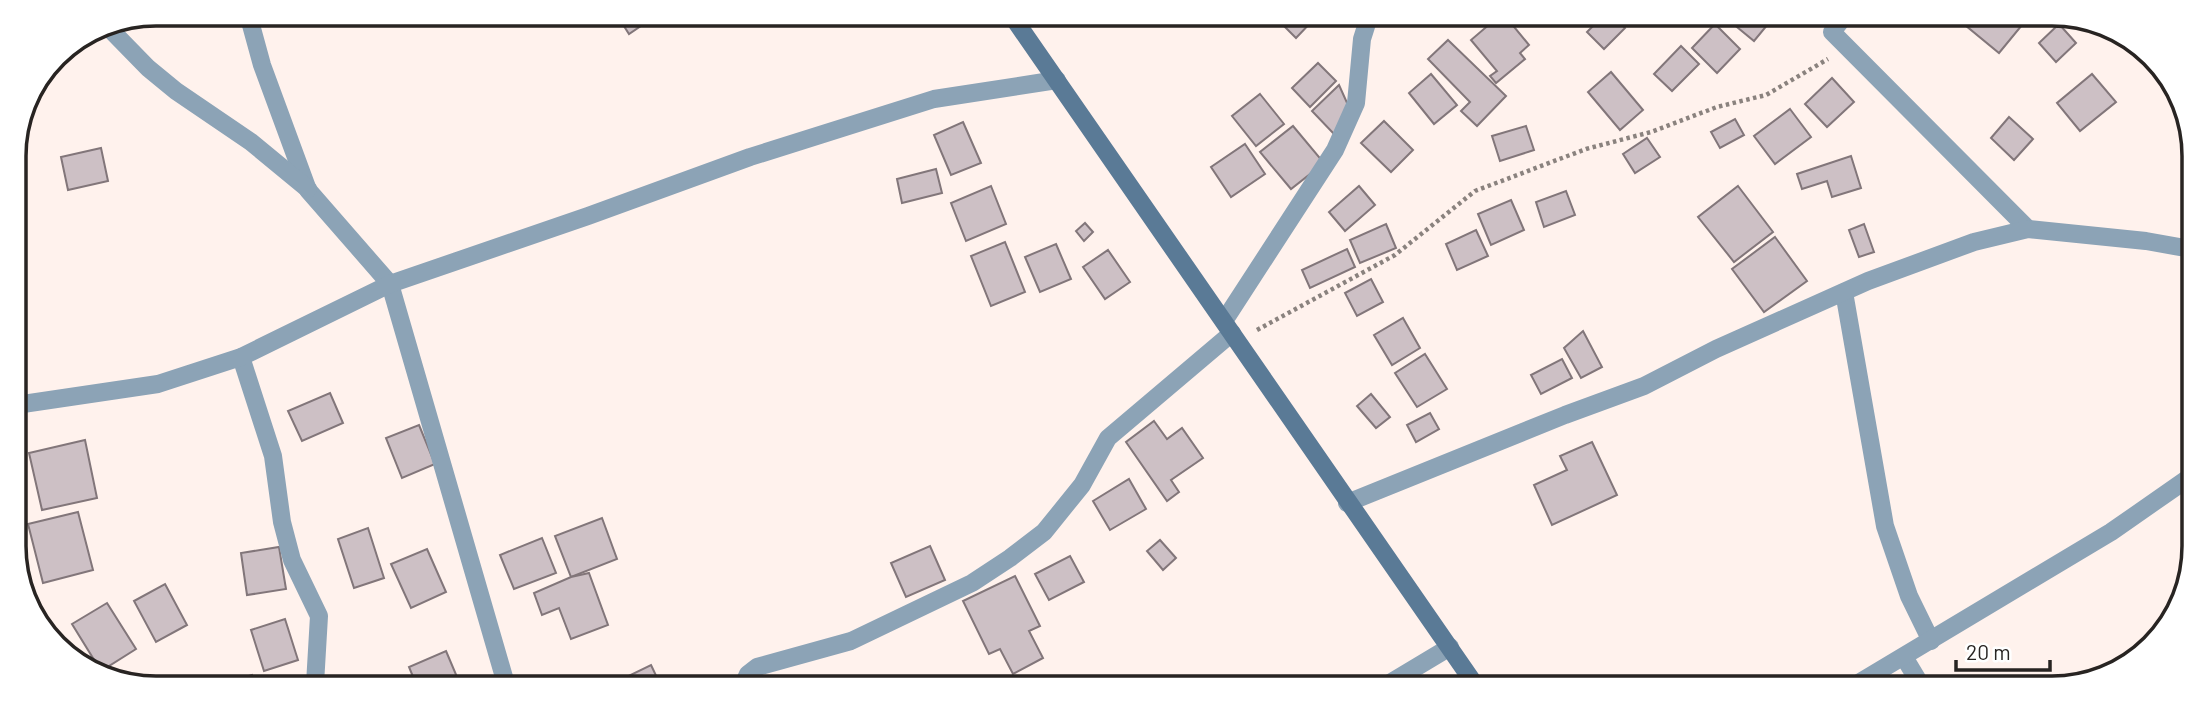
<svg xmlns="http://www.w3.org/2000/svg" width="2208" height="702" font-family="Barlow,sans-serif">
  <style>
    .building { fill: #cdc0c5; stroke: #82767a; stroke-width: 2 }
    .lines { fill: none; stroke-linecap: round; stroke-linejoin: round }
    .path { stroke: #8a827e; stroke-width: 4.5; stroke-dasharray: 3.5 3.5; stroke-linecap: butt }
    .minor { stroke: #8ca3b6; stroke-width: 18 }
    .secondary { stroke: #5a7a96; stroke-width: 18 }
    .rim { fill: none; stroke: #282422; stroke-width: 3.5 }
  </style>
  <rect width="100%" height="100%" fill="#fff2ed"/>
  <g class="building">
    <polygon points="617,15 657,15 629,34"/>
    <polygon points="1275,17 1316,17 1296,38"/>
    <polygon points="1498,17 1506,17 1529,45 1520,53 1525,59 1496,83 1490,76 1497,71 1471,40"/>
    <polygon points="1601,18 1615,18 1625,28 1604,49 1587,32"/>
    <polygon points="1726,18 1773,18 1754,41"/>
    <polygon points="1970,19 2027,19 1999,53 1965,25"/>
    <polygon points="1715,24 1740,49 1717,73 1692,48"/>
    <polygon points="2059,24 2076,43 2056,62 2039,43"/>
    <polygon points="1448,40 1506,96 1477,126 1461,111 1470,102 1428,59"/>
    <polygon points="1681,46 1699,64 1672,91 1654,74"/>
    <polygon points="1318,63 1336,81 1310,107 1292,88"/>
    <polygon points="1611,72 1643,110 1620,130 1588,92"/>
    <polygon points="1431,74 1457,105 1434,124 1409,93"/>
    <polygon points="2092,74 2116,102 2080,131 2057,103"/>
    <polygon points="1832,78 1854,102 1827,127 1805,104"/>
    <polygon points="1339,85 1348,105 1334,134 1312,111"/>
    <polygon points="1260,94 1284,124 1256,146 1232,116"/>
    <polygon points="1790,109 1811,137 1775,164 1754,136"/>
    <polygon points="2009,117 2033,139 2014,160 1991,138"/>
    <polygon points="1735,119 1744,135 1720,148 1711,132"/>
    <polygon points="1384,121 1413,150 1391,172 1361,143"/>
    <polygon points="963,122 981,163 951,175 934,135"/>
    <polygon points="1293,126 1324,163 1291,189 1260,152"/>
    <polygon points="1526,126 1534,150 1500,161 1492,136"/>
    <polygon points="1647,138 1660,157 1635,173 1623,154"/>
    <polygon points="1245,144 1265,174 1231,197 1211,167"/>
    <polygon points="101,148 108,181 68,190 61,157"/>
    <polygon points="1851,156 1861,188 1832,197 1827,181 1802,189 1797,174"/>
    <polygon points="936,169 942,193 902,203 897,179"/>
    <polygon points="991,186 1006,224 966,241 951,203"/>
    <polygon points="1359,186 1375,205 1345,231 1329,212"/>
    <polygon points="1738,186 1773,232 1734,262 1698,217"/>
    <polygon points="1566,191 1575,215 1544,227 1536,202"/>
    <polygon points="1511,200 1524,230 1491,245 1478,214"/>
    <polygon points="1085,223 1093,232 1084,241 1076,231"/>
    <polygon points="1386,224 1396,248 1360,263 1350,240"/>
    <polygon points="1864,224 1874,252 1859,257 1849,230"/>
    <polygon points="1476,230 1488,256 1457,270 1446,244"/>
    <polygon points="1775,237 1807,281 1764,312 1732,269"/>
    <polygon points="1005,242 1025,292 991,306 971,256"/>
    <polygon points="1056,244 1071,279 1040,292 1025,257"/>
    <polygon points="1347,249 1355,267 1310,288 1302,270"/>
    <polygon points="1108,250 1130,282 1105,299 1083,267"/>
    <polygon points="1371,279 1383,302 1357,316 1345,293"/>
    <polygon points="1403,318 1420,348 1392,365 1374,335"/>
    <polygon points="1583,331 1602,367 1581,378 1564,348"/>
    <polygon points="1425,354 1447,389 1417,407 1395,373"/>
    <polygon points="1562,359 1572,378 1541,394 1531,375"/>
    <polygon points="330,393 343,423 302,441 288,411"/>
    <polygon points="1371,394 1390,417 1376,428 1357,406"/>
    <polygon points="1430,413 1439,429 1416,442 1407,425"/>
    <polygon points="1154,421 1167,439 1182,428 1203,458 1171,480 1179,492 1167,501 1126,442"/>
    <polygon points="419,425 435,464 402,478 386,438"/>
    <polygon points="85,440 97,498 42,510 29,453"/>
    <polygon points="1592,442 1617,495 1552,525 1534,485 1567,470 1560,456"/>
    <polygon points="1129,479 1146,509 1110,530 1093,501"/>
    <polygon points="78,512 93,570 43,583 28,524"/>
    <polygon points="602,518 617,559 571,577 555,536"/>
    <polygon points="368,528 384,578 354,588 338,539"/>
    <polygon points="542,538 556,573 514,589 500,555"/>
    <polygon points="1160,540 1176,558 1163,570 1147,551"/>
    <polygon points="930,546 945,580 906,597 891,563"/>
    <polygon points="279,547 286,589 247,595 241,553"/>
    <polygon points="427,549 446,592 411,608 391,564"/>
    <polygon points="1070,556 1084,582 1049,600 1035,574"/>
    <polygon points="589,573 608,625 571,639 559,608 542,615 534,593 571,577"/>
    <polygon points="1015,576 1040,626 1029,631 1043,658 1013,674 1000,649 989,654 963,601"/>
    <polygon points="165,584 187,625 156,642 134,601"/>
    <polygon points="107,603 136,649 101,671 72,624"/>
    <polygon points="285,619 298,660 264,671 251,630"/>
    <polygon points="446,651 460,684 416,684 409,667"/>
    <polygon points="651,665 660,684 615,684 614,683"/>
    <polygon points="252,675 255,683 225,683"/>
    <polygon points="1173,679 1178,686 1162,686"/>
  </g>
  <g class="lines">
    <polyline class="path" points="1257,330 1395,255 1475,191 1586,149 1651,132 1717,107 1766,95 1828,59"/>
    <g class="minor">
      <polyline points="248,14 262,65 308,190 390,284 506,684"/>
      <polyline points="1843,18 1832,32 2028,229"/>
      <polyline points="105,24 148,68 176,91 251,142 308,189"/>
      <polyline points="1844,292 1885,526 1909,596 1931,641"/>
      <polyline points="1224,321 1335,150 1356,103 1362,39 1369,17"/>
      <polyline points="241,357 273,456 282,522 292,560 319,616 315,684"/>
      <polyline points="16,405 158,384 241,357 390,284 588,216 750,157 934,99 1057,80"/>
      <polyline points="1347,503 1565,415 1644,386 1716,349 1868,281 1974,242 2028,229 2146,241 2191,249"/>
      <polyline points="1904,657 1922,687"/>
      <polyline points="743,685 748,674 757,667 851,641 972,583 1010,558 1044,532 1082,485 1108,438 1232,333"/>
      <polyline points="1385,686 1450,647"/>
      <polyline points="1852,687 2111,532 2190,477"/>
    </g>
    <polyline class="secondary" points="1012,16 1476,686"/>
  </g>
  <path d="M0 0H2208V702H0ZM156 26H2052A130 130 0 0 1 2182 156V546A130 130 0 0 1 2052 676H156A130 130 0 0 1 26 546V156A130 130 0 0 1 156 26Z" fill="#fff" fill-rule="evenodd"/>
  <path class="rim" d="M156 26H2052A130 130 0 0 1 2182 156V546A130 130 0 0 1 2052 676H156A130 130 0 0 1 26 546V156A130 130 0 0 1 156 26Z"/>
  <path d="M1956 660v10h94v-10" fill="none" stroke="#282422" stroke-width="3.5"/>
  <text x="1966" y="660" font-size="21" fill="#282422" stroke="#ffffff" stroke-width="5" paint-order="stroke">20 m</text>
</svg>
